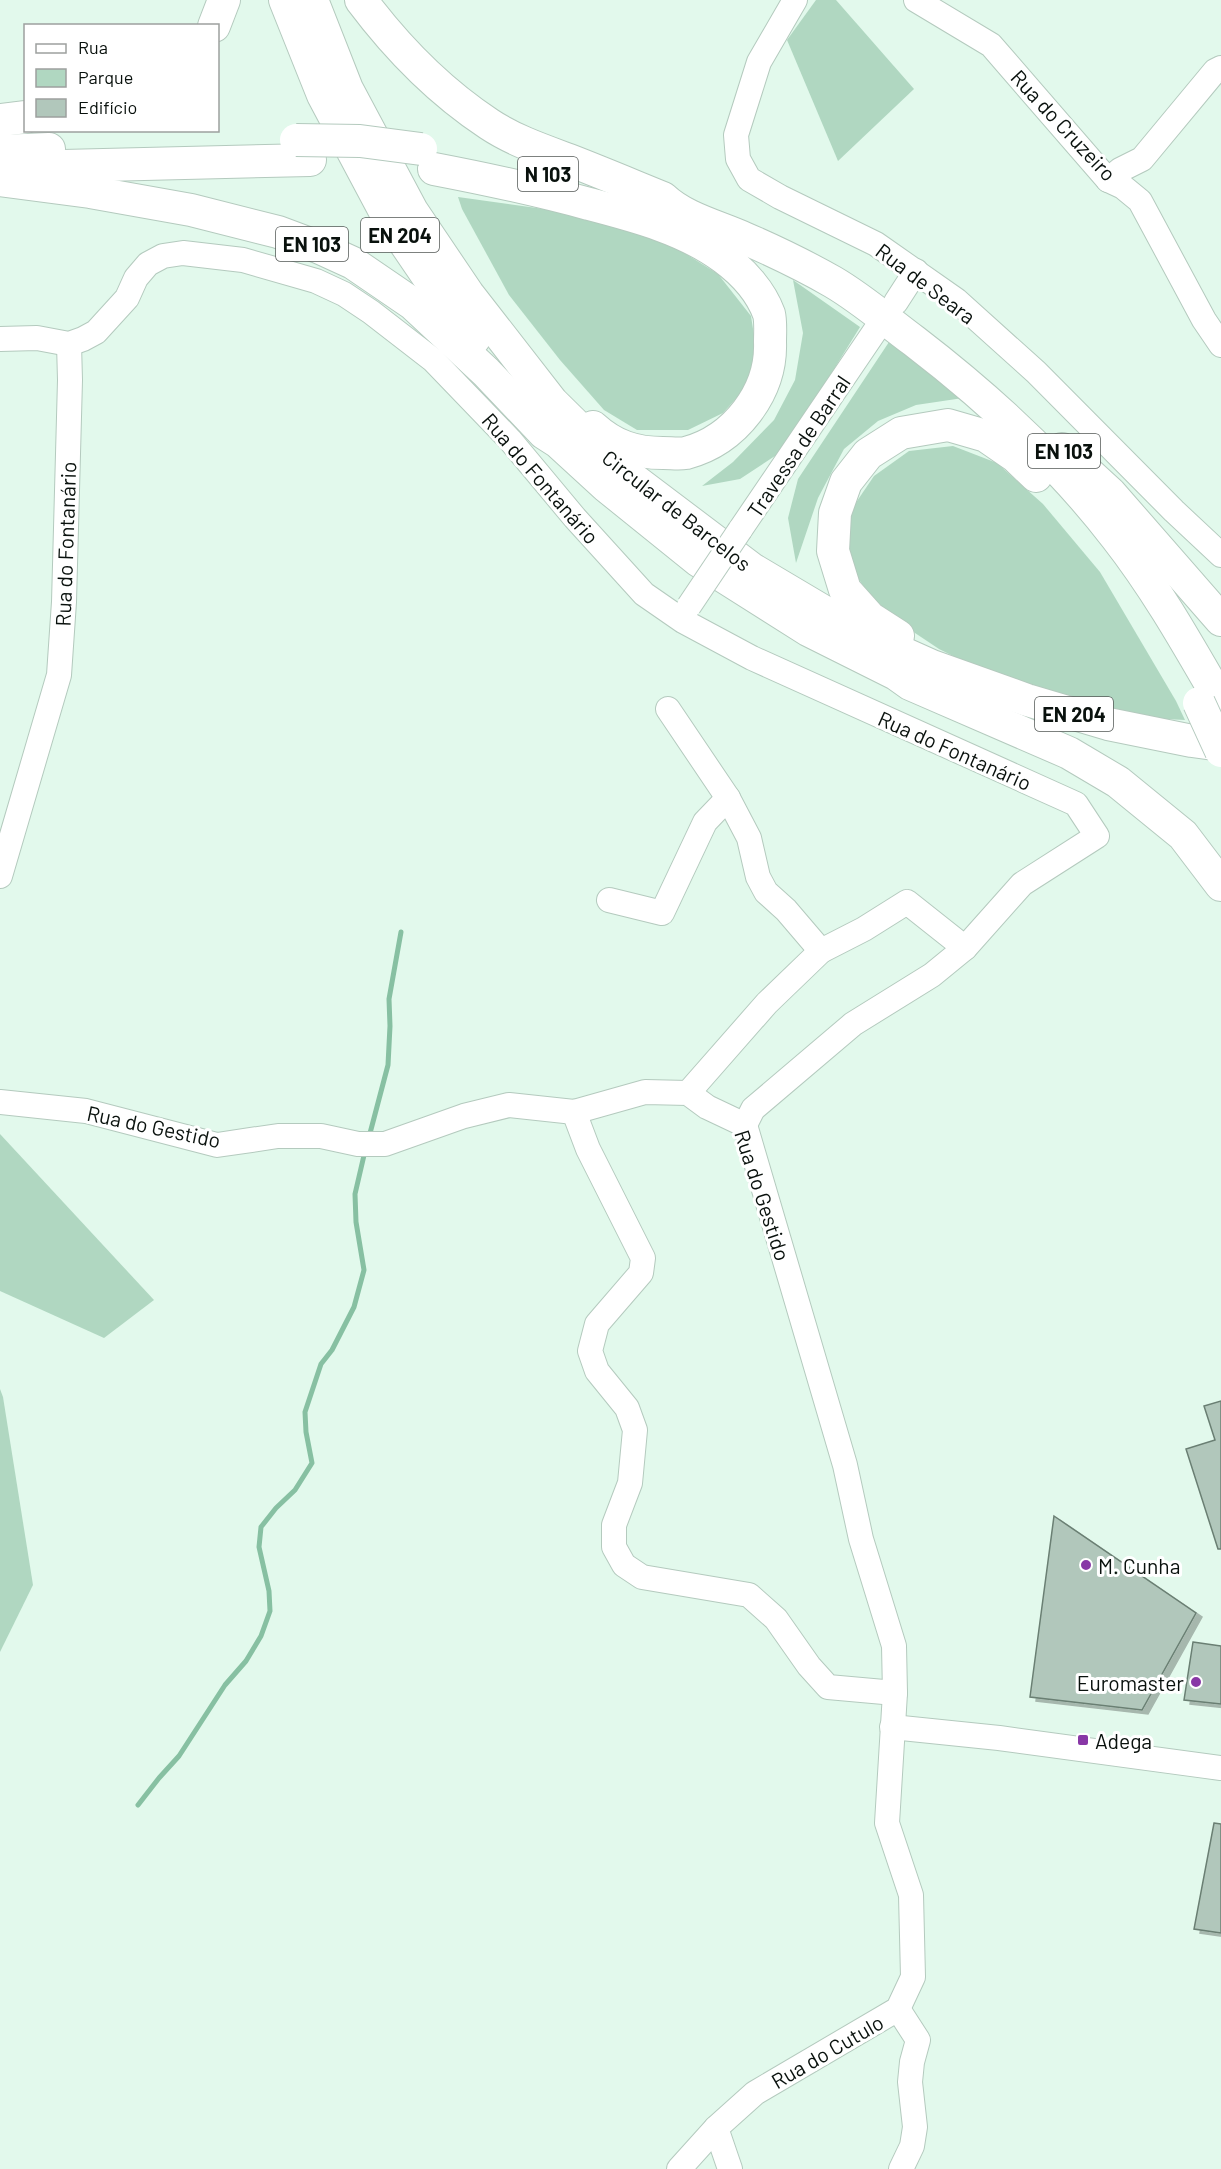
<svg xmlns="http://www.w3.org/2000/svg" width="1221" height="2169" font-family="Barlow,sans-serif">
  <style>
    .green { fill: #b0d7c1 }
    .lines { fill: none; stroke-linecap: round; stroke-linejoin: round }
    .stream { stroke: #87c0a2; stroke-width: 5 }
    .building { fill: #b1c7bb; stroke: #6a7f73; stroke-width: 1.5; filter: url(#shadow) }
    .minor-casing { stroke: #b4cabe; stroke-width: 26 }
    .major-casing { stroke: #b4cabe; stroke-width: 34 }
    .minor { stroke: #fff; stroke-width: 24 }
    .major { stroke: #fff; stroke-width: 32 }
    .minor-bridge-casing { stroke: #b4cabe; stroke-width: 26; stroke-linecap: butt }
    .major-bridge-casing { stroke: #b4cabe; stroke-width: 34; stroke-linecap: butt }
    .minor-bridge { stroke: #fff; stroke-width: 24 }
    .major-bridge { stroke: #fff; stroke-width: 32 }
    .poi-dot { fill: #8837a6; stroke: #fff; stroke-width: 2 }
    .labels { text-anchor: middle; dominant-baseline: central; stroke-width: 6; stroke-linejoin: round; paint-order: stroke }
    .shield { fill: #fff; stroke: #535856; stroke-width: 1.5 }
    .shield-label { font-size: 20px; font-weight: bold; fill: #09110d }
    .street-label { font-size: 21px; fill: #09110d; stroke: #fff }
    .poi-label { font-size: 21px; fill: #09110d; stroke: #fff; text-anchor: start }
  </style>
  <defs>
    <filter id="shadow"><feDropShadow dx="6" dy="4" stdDeviation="0" flood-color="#0004"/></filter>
  </defs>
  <rect width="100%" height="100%" fill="#e2f9ec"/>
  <g class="green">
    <polygon points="816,0 836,0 914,89 838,161 787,40"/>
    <polygon points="458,197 558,211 633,229 678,249 718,274 751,316 757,355 748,385 723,413 688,430 637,430 604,410 560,360 509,295 462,209"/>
    <polygon points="793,280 860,327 784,450 740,479 702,486 733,462 774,420 795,380 803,333"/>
    <polygon points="889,342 963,398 916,405 878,421 844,449 818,498 796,563 788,518 798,479"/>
    <polygon points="953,446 997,463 1043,504 1100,572 1176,701 1185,720 1145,718 1088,707 987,673 939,649 897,621 869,594 848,564 845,536 855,504 874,476 909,451"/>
    <polygon points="0,1134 154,1300 104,1338 0,1291"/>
    <polygon points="0,1389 3,1397 33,1585 0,1652"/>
  </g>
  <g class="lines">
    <g class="stream">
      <polyline points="369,1137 388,1065 390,1026 389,999 401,932"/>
      <polyline points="138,1805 159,1778 179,1756 225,1685 246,1661 261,1636 270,1611 269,1591 259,1547 261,1527 276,1508 295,1490 312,1463 306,1432 305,1412 321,1364 332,1350 354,1307 364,1270 356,1222 355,1194 365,1151"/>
    </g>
  </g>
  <g class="building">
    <polygon points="1221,1401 1221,1549 1218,1549 1186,1449 1215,1440 1204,1406"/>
    <polygon points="1054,1516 1196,1613 1142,1710 1030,1697"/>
    <polygon points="1193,1642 1221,1646 1221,1704 1184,1700"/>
    <polygon points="1214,1823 1221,1824 1221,1933 1194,1929"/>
  </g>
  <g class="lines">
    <g class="minor-casing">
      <g id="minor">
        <polyline points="795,0 759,62 736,135 738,159 749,179 780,197 876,244 956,300 1036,372 1174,511 1221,555"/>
        <polyline points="916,0 991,45 1108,180 1123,187 1140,201 1204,320 1221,345"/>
        <polyline points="1108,180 1120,170 1142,159 1215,71 1221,68"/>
        <polyline points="896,302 916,271"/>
        <polyline points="0,339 37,338 69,344 83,339 96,332 127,298 136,278 148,264 163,256 183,253 243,260 316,281 344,294 371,312 433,360 510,440 575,518 644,594 683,621 752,658 1076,804 1097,836 1022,884 965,948 932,975 853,1024 753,1109 745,1125"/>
        <polyline points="740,530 875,331"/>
        <polyline points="668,709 728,798 749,838 758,877 766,892 786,910 821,951"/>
        <polyline points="0,876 59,675 64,602 70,380 69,344"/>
        <polyline points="609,900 662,913 705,822 728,798"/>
        <polyline points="688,1093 767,1003 821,951 864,929 907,902 965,948"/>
        <polyline points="0,1102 86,1111 217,1145 278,1136 321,1136 358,1144 385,1144 464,1116 509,1105 574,1112 645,1092 688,1093 707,1107 745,1125 845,1465 861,1539 894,1646 895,1693 887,1823 911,1895 913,1977 898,2009 755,2093 716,2128 679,2169"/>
        <polyline points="574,1112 588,1149 643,1258 641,1273 597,1324 590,1351 597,1371 627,1408 635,1430 630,1483 614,1525 614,1547 624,1565 642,1577 749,1595 776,1619 809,1666 828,1687 895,1693"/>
        <polyline points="892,1727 999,1738 1221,1768"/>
        <polyline points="898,2009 918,2040 912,2062 910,2082 915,2127 912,2146 901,2169"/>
        <polyline points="716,2128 730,2169"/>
      </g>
    </g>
    <g class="major-casing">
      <g id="major">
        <polyline points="285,0 323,95 390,221 460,324 474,339"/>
        <polyline points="312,0 347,89 412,211 468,294 552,402 621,470 752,569 865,636 932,666 1027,700 1108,724 1192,741 1221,745"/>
        <path d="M361,0C397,48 439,91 489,124C513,140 542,150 569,160C600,172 631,185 663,198C684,218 717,226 744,238C774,251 805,266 833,282C862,299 887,321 914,341C987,397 1060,464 1116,537C1156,588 1188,645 1221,702"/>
        <polyline points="214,26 224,0"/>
        <polyline points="0,120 26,117"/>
        <polyline points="0,151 49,149"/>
        <polyline points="22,167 310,160"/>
        <path d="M434,169C486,179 538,190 589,204C635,216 685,229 724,258C743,272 761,292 769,314C771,322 770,333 770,342C772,392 735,440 686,453C679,454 671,453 663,453C635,453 614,446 593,427"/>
        <polyline points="0,180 90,192 191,210 278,232 318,247 353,263 413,304 486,372 544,433 558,442 606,486 699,561 808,630 896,674 910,684 1069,753 1118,782 1183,835 1221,885"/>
        <polyline points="1062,449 1110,493 1221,620"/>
        <polyline points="898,636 870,618 845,590 833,551 835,513 846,482 868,454 901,433 948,425 986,436 1015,456 1036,476"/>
      </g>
    </g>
    <use href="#minor" class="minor"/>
    <use href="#major" class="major"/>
    <g class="minor-bridge-casing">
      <polyline id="minor-bridge" points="689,606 740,530"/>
    </g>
    <g class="major-bridge-casing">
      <g id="major-bridge">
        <polyline points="296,140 360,141 421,149"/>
        <polyline points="1199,703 1221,751"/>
      </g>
    </g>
    <use href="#minor-bridge" class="minor-bridge"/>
    <use href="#major-bridge" class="major-bridge"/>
  </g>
  <g class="poi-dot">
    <circle cx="1086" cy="1565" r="6"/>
    <circle cx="1196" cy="1682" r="6"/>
    <rect x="1077" y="1734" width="12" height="12" rx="3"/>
  </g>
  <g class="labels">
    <g class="shield">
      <rect x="518" y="157" width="60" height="34" rx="4.5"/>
      <rect x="361" y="218" width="78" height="34" rx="4.5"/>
      <rect x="276" y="227" width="72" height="34" rx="4.5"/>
      <rect x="1028" y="434" width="72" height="34" rx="4.5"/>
      <rect x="1035" y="697" width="78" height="34" rx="4.5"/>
    </g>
    <g class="shield-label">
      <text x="548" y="174">N 103</text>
      <text x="400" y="235">EN 204</text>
      <text x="312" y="244">EN 103</text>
      <text x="1064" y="451">EN 103</text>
      <text x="1074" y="714">EN 204</text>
    </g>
    <g class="street-label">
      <text transform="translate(1064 125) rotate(47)">Rua do Cruzeiro</text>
      <text transform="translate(926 283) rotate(37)">Rua de Seara</text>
      <text transform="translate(798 446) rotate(-56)">Travessa de Barral</text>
      <text transform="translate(541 478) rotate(49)">Rua do Fontanário</text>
      <text transform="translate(677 510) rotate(38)">Circular de Barcelos</text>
      <text transform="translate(65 544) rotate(-88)">Rua do Fontanário</text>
      <text transform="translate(955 750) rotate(24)">Rua do Fontanário</text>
      <text transform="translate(154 1126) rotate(12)">Rua do Gestido</text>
      <text transform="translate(763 1195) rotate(72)">Rua do Gestido</text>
      <text transform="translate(827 2051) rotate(-30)">Rua do Cutulo</text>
    </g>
    <g class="poi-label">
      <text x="1098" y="1565">M. Cunha</text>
      <text x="1184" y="1682" text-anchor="end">Euromaster</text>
      <text x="1095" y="1740">Adega</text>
    </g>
  </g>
  <rect x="24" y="24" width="195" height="108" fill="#ffffff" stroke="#9da09e" stroke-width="1.5"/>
  <rect x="36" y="44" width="30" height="9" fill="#ffffff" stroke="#9da09e" stroke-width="1.5"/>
  <text x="78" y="54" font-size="18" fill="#09110d">Rua</text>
  <rect x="36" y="69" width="30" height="18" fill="#b0d7c1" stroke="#9da09e" stroke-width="1.5"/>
  <text x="78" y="84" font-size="18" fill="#09110d">Parque</text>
  <rect x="36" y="99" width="30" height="18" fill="#b1c7bb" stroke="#9da09e" stroke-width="1.5"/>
  <text x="78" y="114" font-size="18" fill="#09110d">Edifício</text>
</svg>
